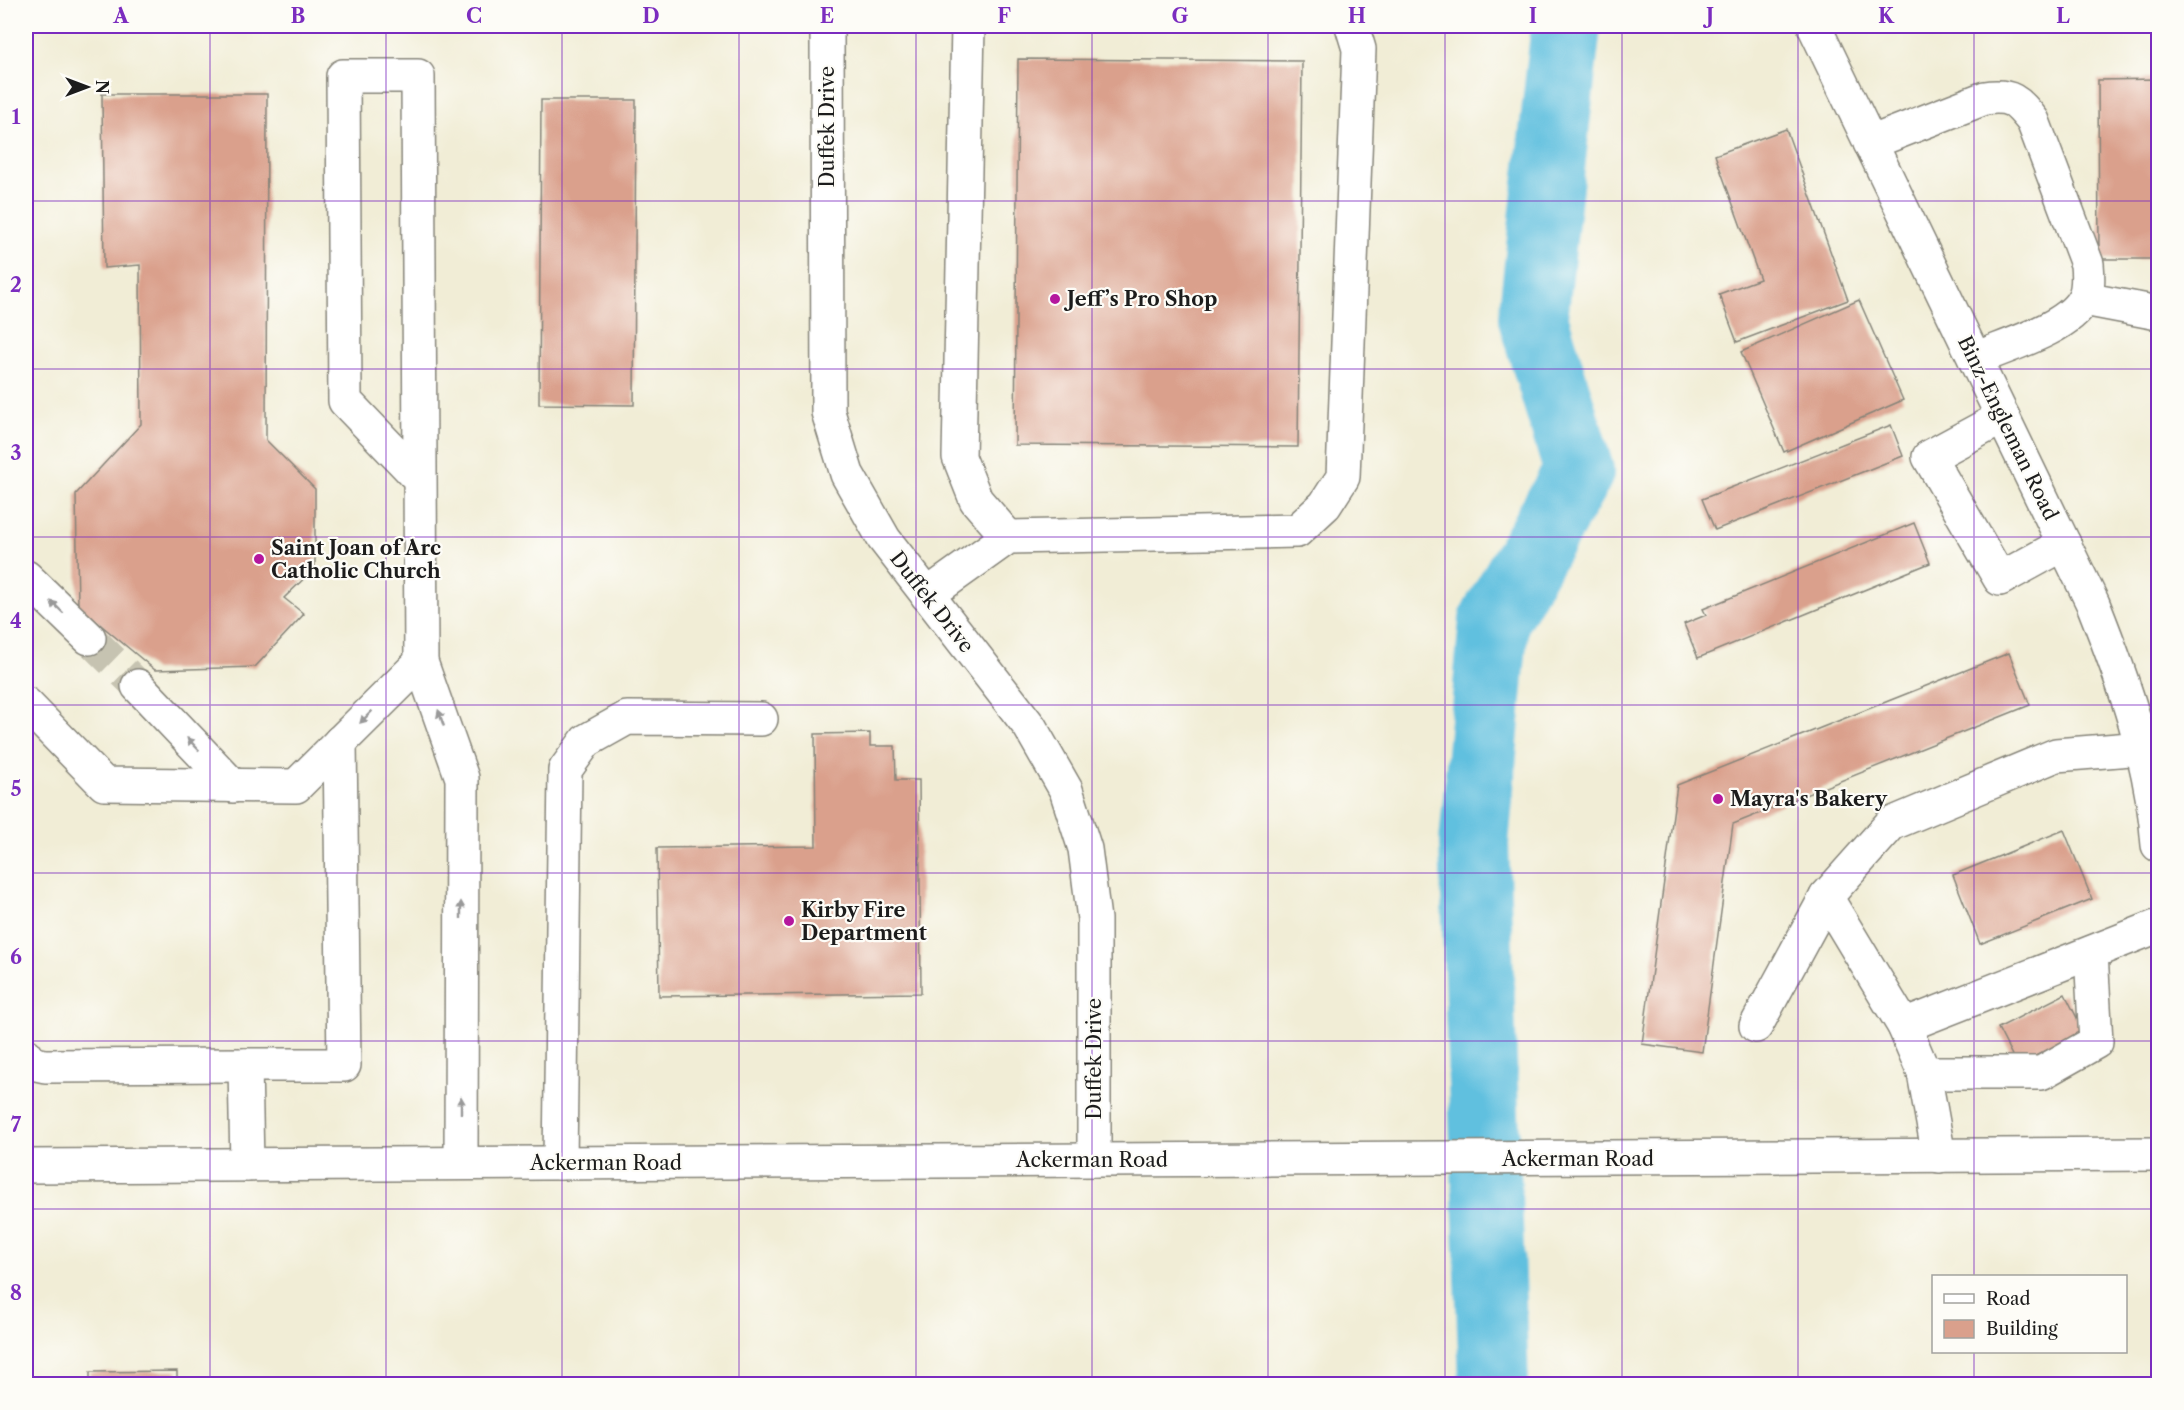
<svg xmlns="http://www.w3.org/2000/svg" width="2184" height="1410" font-family="'Libre Caslon Text',serif">
  <style>
    .lines { fill: none; stroke-linecap: round; stroke-linejoin: round }
    .river { stroke: #61c0df; stroke-width: 70 }
    .building { fill: #daa08c }
    .minor-tunnel { stroke: #c6c3b1; stroke-width: 33; stroke-dasharray: 33 16; stroke-linecap: butt }
    .minor-casing { stroke: #868479; stroke-width: 36 }
    .minor { stroke: #fff; stroke-width: 33 }
    .oneway { fill: #999 }
    .grid { fill: none; stroke: #7b2cbf; stroke-width: 1.5; stroke-opacity: 0.55 }
    .poi-dot { fill: #b5179e; stroke: #fdfcf7; stroke-width: 2 }
    .labels { text-anchor: middle; dominant-baseline: central; stroke-width: 4.5; stroke-linejoin: round; paint-order: stroke }
    .street-label { font-size: 20px; fill: #1c1c1c; stroke: #fdfcf7 }
    .poi-label { font-size: 20px; font-weight: bold; fill: #1c1c1c; stroke: #fdfcf7; text-anchor: start }
    .neatline { fill: none; stroke: #7b2cbf; stroke-width: 2 }
    .grid-label { font-size: 20px; text-anchor: middle; font-weight: bold; fill: #7b2cbf }
  </style>
  <rect width="100%" height="100%" fill="#fdfcf7"/>
  <filter id="ink" filterUnits="userSpaceOnUse"><feTurbulence type="fractalNoise" baseFrequency=".0167" numOctaves="2"/><feDisplacementMap in="SourceGraphic" scale="12" xChannelSelector="R" yChannelSelector="G"/><feConvolveMatrix kernelMatrix="1 2 1 2 8 2 1 2 1" color-interpolation-filters="sRGB"/></filter>
  <filter id="wash" filterUnits="userSpaceOnUse"><feTurbulence type="fractalNoise" baseFrequency=".008" numOctaves="4" result="noise"/><feDisplacementMap in="SourceGraphic" scale="24" xChannelSelector="R" yChannelSelector="G"/><feGaussianBlur stdDeviation="1.35" result="paint"/><feColorMatrix in="noise" values="0 0 0 0 0 0 0 0 0 0 0 0 0 0 0 0 0 1.4 0 .05"/><feComposite in="paint" operator="in"/></filter>
  <g filter="url(#wash)">
    <rect width="100%" height="100%" fill="#f1edd6"/>
    <g class="lines">
      <polyline class="river" points="1494,1384 1474,843 1494,620 1579,471 1533,318 1566,26"/>
    </g>
    <g id="blocks">
      <g class="building">
        <polygon points="1018,59 1302,61 1298,447 1015,445"/>
        <polygon points="2158,79 2158,259 2099,259 2098,80"/>
        <polygon points="102,94 267,94 266,440 315,489 315,568 284,598 304,614 255,667 155,670 78,606 76,494 141,424 140,265 104,268"/>
        <polygon points="541,100 636,100 634,405 539,404"/>
        <polygon points="1786,129 1848,300 1737,342 1719,294 1760,279 1715,155"/>
        <polygon points="1859,300 1903,400 1784,452 1741,352"/>
        <polygon points="1891,425 1903,456 1715,530 1702,499"/>
        <polygon points="1914,523 1930,563 1698,658 1684,624 1706,615 1703,609"/>
        <polygon points="2009,653 2030,705 1733,824 1702,1052 1642,1044 1677,785"/>
        <polygon points="870,733 870,746 895,746 896,780 919,780 921,993 659,996 657,848 816,846 815,734"/>
        <polygon points="2064,830 2092,899 1980,944 1953,875"/>
        <polygon points="2065,994 2084,1032 2017,1065 1998,1028"/>
        <polygon points="177,1371 177,1384 90,1384 90,1372"/>
      </g>
    </g>
  </g>
  <g filter="url(#ink)">
    <use href="#blocks" fill-opacity="0" stroke="#868479" stroke-width="1.5"/>
    <g class="lines">
      <polyline class="minor-tunnel" points="89,638 138,686"/>
      <g class="minor-casing">
        <g id="minor">
          <polyline points="827,26 828,412 847,474 884,539 1030,727 1066,790 1085,849 1094,919 1094,1160"/>
          <polyline points="968,26 959,457 976,500 1008,537"/>
          <path d="M1814,26L2093,604C2124,682 2152,761 2158,845"/>
          <path d="M1870,143L1985,98C2011,94 2017,101 2033,121L2087,264C2088,275 2089,290 2083,300C2067,329 2005,346 1975,359"/>
          <polyline points="2084,299 2158,313"/>
          <polyline points="2003,417 1929,457 2000,579 2064,544"/>
          <polyline points="420,479 345,401 343,76 418,76 421,662 462,778 461,1163"/>
          <polyline points="26,577 89,638"/>
          <polyline points="927,595 1008,537 1297,531 1325,505 1343,477 1359,49 1352,26"/>
          <polyline points="138,686 233,786"/>
          <polyline points="26,704 104,784 296,786 421,662"/>
          <polyline points="1756,1026 1826,897"/>
          <polyline points="1904,1026 2158,926"/>
          <polyline points="26,1055 27,1062 45,1066 245,1065"/>
          <polyline points="1924,1073 2041,1073 2096,1042 2091,953"/>
          <polyline points="1939,1156 1924,1073 1904,1026 1826,897 1891,824 2056,755 2143,748"/>
          <polyline points="560,1163 565,770 586,741 627,718 761,719"/>
          <polyline points="247,1165 245,1065 344,1065 340,742"/>
          <path d="M26,1166C737,1162 1448,1161 2158,1154"/>
        </g>
      </g>
      <use href="#minor" class="minor"/>
    </g>
    <defs><path id="oneway-solid" d="M-6-.8H1V-3.2L6.5 0L1 3.2V.8H-6Z" transform="scale(1.5)"/></defs>
    <g class="oneway">
      <use href="#oneway-solid" transform="translate(57 607) rotate(-136)"/>
      <use href="#oneway-solid" transform="translate(366 717) rotate(135)"/>
      <use href="#oneway-solid" transform="translate(441 718) rotate(-109)"/>
      <use href="#oneway-solid" transform="translate(193 744) rotate(-134)"/>
      <use href="#oneway-solid" transform="translate(461 910) rotate(-90)"/>
      <use href="#oneway-solid" transform="translate(461 1105) rotate(-90)"/>
    </g>
  </g>
  <path class="grid" d="M210,26V1384M386,26V1384M562,26V1384M739,26V1384M916,26V1384M1092,26V1384M1268,26V1384M1445,26V1384M1622,26V1384M1798,26V1384M1974,26V1276M26,201H2158M26,369H2158M26,537H2158M26,705H2158M26,873H2158M26,1041H2158M26,1209H2158M1974,1352V1384"/>
  <g class="poi-dot">
    <circle cx="1055" cy="299" r="6"/>
    <circle cx="259" cy="559" r="6"/>
    <circle cx="1718" cy="799" r="6"/>
    <circle cx="789" cy="921" r="6"/>
  </g>
  <g class="labels">
    <g class="street-label">
      <text transform="translate(827 127) rotate(-90)">Duffek Drive</text>
      <text transform="translate(2008 428) rotate(64)">Binz-Engleman Road</text>
      <text transform="translate(932 602) rotate(52)">Duffek Drive</text>
      <text transform="translate(1094 1059) rotate(-90)">Duffek Drive</text>
      <text x="1578" y="1159">Ackerman Road</text>
      <text x="1092" y="1160">Ackerman Road</text>
      <text x="606" y="1163">Ackerman Road</text>
    </g>
    <g class="poi-label">
      <text x="1067" y="299">Jeff’s Pro Shop</text>
      <text x="271" y="548">Saint Joan of Arc<tspan x="271" dy="23">Catholic Church</tspan></text>
      <text x="1730" y="799">Mayra's Bakery</text>
      <text x="801" y="910">Kirby Fire<tspan x="801" dy="23">Department</tspan></text>
    </g>
  </g>
  <rect width="2184" height="1410" fill="none" stroke="#fdfcf7" stroke-width="66"/>
  <rect x="1932" y="1275" width="195" height="78" fill="#fdfcf7" stroke="#a3a29f" stroke-width="1.5"/>
  <rect x="1944" y="1294" width="30" height="9" fill="#ffffff" stroke="#a3a29f" stroke-width="1.5"/>
  <text x="1986" y="1305" font-size="18" fill="#1c1c1c">Road</text>
  <rect x="1944" y="1320" width="30" height="18" fill="#daa08c" stroke="#a3a29f" stroke-width="1.5"/>
  <text x="1986" y="1335" font-size="18" fill="#1c1c1c">Building</text>
  <g transform="translate(87 87) rotate(90)" stroke="#fdfcf7" stroke-width="4.5" paint-order="stroke">
  <path d="M0-4.5L10 22L0 15L-10 22Z" fill="#1c1c1c"/>
  <text y="-9" font-size="16" font-weight="bold" text-anchor="middle" fill="#1c1c1c">N</text>
  </g>
  <rect x="33" y="33" width="2118" height="1344" class="neatline"/>
  <g class="grid-label">
    <text x="121" y="23">A</text>
    <text x="298" y="23">B</text>
    <text x="474" y="23">C</text>
    <text x="651" y="23">D</text>
    <text x="827" y="23">E</text>
    <text x="1004" y="23">F</text>
    <text x="1180" y="23">G</text>
    <text x="1357" y="23">H</text>
    <text x="1533" y="23">I</text>
    <text x="1710" y="23">J</text>
    <text x="1886" y="23">K</text>
    <text x="2063" y="23">L</text>
    <text x="16" y="124">1</text>
    <text x="16" y="292">2</text>
    <text x="16" y="460">3</text>
    <text x="16" y="628">4</text>
    <text x="16" y="796">5</text>
    <text x="16" y="964">6</text>
    <text x="16" y="1132">7</text>
    <text x="16" y="1300">8</text>
  </g>
</svg>
